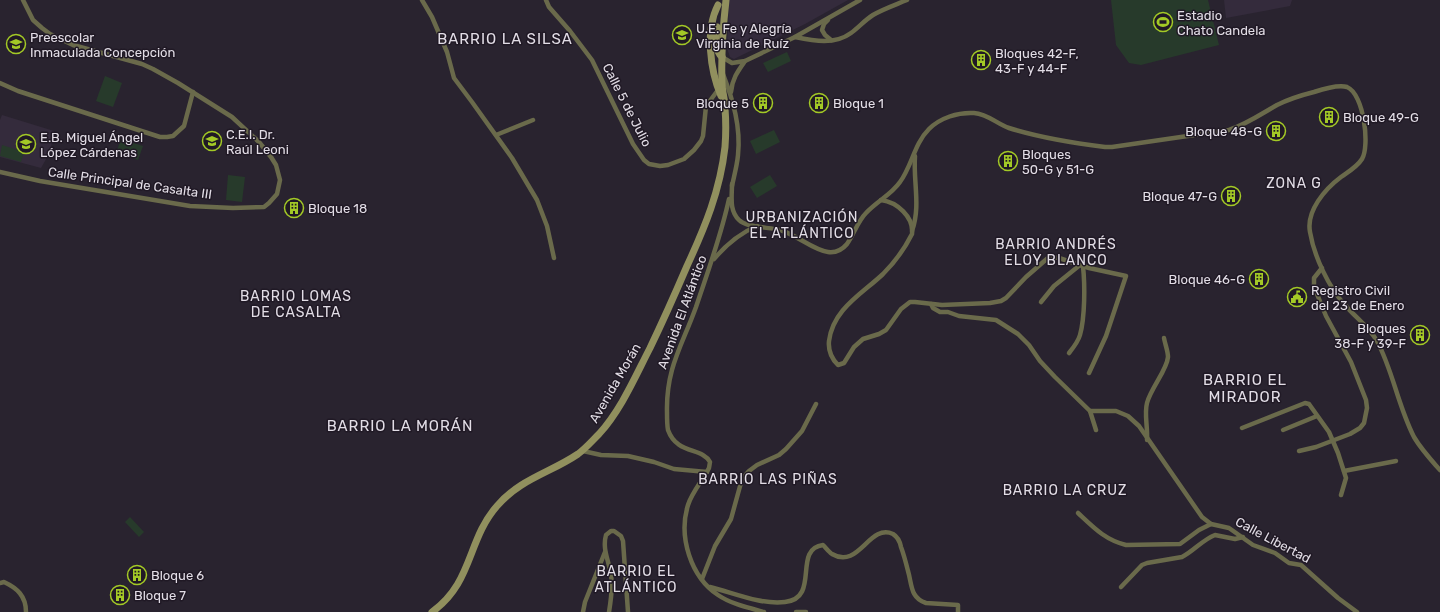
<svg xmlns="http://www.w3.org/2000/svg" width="1440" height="612" font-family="Rubik,sans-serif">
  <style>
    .built { fill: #342b3c }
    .green { fill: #273a2b }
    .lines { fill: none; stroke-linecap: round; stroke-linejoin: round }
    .street { stroke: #6a6a4b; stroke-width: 4.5 }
    .secondary { stroke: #91905e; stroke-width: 7 }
    .labels { text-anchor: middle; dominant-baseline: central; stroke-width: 3; stroke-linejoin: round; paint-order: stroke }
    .poi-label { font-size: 13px; fill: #e2dde6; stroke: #201925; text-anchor: start }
    .street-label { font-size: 13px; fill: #e2dde6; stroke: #201925 }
    .neighbourhood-label { font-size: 14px; letter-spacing: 1px; fill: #e2dde6; stroke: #201925 }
    .quarter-label { font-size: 15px; letter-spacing: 1px; fill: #e2dde6; stroke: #201925 }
  </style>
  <rect width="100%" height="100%" fill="#29232f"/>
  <g class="built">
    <polygon points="729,0 848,0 805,24 734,59 730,57 727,48"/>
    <polygon points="1224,0 1292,0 1290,6 1226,18"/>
    <polygon points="2,115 54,131 50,152 41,168 0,157 0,120"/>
  </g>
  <g class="green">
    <polygon points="1111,0 1208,0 1219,45 1141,65 1129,63 1116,45"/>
    <polygon points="787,52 791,61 768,72 763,63"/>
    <polygon points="105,76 122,83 113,107 96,101"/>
    <polygon points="774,130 780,142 756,154 750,141"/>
    <polygon points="121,139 143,146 138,160 116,153"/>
    <polygon points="2,145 24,152 21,162 0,156"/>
    <polygon points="228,175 245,177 242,202 226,200"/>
    <polygon points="770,175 777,186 757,198 750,187"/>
    <polygon points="130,517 144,532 139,537 125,522"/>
  </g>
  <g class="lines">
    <g class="street">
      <polyline points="422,0 432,17 447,52 454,78 472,102 512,158 537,200 547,226 554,258"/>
      <polyline points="546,0 549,7 570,31 592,60 633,144 644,160 649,164 660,166 668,165 684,159 694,150 701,141 703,136 706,106 718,90"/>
      <polyline points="828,20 824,24 822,30 825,35 831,40"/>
      <path d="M795,37C814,41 835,45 851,33C859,27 865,20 873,15C883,9 895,5 907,0"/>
      <polyline points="722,57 732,63 745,61 795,37 860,0"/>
      <path d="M723,74C733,100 741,127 738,155C737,166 734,176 732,186"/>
      <polyline points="0,83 18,91 160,137 167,137 173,136 184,126 193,92"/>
      <path d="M731,92C732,79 738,71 745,61"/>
      <polyline points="496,135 533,120"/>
      <polyline points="0,172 40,181 190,206 233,208 264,207 269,203 277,194 280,180 276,165 271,157 259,142 232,117 178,83 153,69 142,64 73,45 50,34 42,28 33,20 23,0"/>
      <path d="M732,184C732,197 729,210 739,220C747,228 769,227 780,230C797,235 813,250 828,252C836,253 842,250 847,244C854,234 858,221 866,213C877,201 891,195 900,182C912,166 914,144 929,129C940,118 958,112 974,113C988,114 997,124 1009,128C1041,138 1073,143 1105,147H1112L1229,130C1247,124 1261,114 1277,105C1289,99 1302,95 1314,92C1323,89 1338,84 1347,87C1364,94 1370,146 1362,159C1357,167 1348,172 1341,177C1325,189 1306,211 1310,232C1314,256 1329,288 1345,305C1355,317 1369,327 1377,341C1393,371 1398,406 1414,437C1421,449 1431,460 1440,470"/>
      <path d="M729,199C721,236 708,271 696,307C682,346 666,368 667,412C667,418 667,425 668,430C677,455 702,447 710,462L709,468C703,480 692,492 688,505C678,537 691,577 718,595C731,604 749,608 764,612"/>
      <path d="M881,200C897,202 914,217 912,234C904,250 895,262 883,274C862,294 833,309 829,341C828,351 831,358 838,365L844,363L854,347L863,339L879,334L886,330L901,309L910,302H915L942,305L990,303L1001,301L1006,298L1026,277L1049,257L1059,258L1089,268L1126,276L1106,336L1089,373"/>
      <path d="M912,231C921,206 913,181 915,156"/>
      <path d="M714,259C726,245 740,233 757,226"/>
      <polyline points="1041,302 1054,286 1080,265"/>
      <polyline points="931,304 933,308 940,312 948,312 959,316 996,320 1018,334 1029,345 1040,361 1055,377 1090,411 1096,430"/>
      <path d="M1069,353C1073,348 1078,342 1080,335C1085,317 1085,285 1083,266"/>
      <polyline points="1090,411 1116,411 1128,416 1139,426 1202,517 1211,524 1229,528 1253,545 1275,553 1289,563 1301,565 1338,598 1357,612"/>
      <polyline points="1242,428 1305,403 1309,404 1329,432 1338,453 1346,478 1341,495"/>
      <polyline points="1283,430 1317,416"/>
      <path d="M1147,440C1148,428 1144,414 1147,403C1151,388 1167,370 1168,357C1168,351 1165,344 1164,338"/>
      <polyline points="583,451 601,455 628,456 654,462 674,469 707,472"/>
      <polyline points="1299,451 1316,447 1350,434 1360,428 1364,423 1367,408 1366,400 1351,362 1326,316 1317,294 1314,287 1314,278 1322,268"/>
      <polyline points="1344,471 1396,461"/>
      <path d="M1078,513C1093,527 1105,540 1126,545L1180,544L1199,530L1211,524"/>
      <polyline points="702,579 715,546 731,519 742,479 749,471 757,465 779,455 786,449 802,431 816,404"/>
      <path d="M0,583L4,582C17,588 26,596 26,612"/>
      <path d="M710,587C734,593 761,605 785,602C821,598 792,549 823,545C826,548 829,552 832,554C859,570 869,523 893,534C898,537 900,542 901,547C904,555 906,563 908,571C912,584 910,598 926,603L958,605V612"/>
      <path d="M1121,587L1142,565L1147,563L1182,557C1194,551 1202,540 1215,535L1235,539L1243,537"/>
      <polyline points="583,612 585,602 605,552"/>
      <path d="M609,612C611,600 613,587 611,575C609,561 602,549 606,535L611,531H614L621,536L623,541L628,612"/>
      <polyline points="796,612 806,612"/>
    </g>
    <g class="secondary">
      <path d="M718,5C705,30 710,70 721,96"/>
      <path d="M717,27C716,37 714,50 722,57"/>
      <path d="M432,612C473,583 467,540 497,506C520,479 550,473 578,454C585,449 592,441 599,434C621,410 635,377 650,348C663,321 675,294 687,266C705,227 720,191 725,147C726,134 726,121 725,108C725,99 722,91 722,83C721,55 723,27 726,0"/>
    </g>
  </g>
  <defs>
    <g id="stadium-ring" transform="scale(1)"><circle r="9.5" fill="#201925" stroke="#a3c926" stroke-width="1.5"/><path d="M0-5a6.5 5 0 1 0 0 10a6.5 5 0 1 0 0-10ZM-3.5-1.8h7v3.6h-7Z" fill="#a3c926"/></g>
    <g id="school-ring" transform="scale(1)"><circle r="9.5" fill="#201925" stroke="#a3c926" stroke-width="1.5"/><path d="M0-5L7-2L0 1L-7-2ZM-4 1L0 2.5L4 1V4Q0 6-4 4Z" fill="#a3c926"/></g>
    <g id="building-ring" transform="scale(1)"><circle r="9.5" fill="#201925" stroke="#a3c926" stroke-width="1.5"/><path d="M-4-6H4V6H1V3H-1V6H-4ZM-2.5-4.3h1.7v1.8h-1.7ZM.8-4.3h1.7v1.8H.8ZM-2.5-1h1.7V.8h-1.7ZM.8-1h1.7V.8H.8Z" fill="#a3c926"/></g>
    <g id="civic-ring" transform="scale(1)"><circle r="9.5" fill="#201925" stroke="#a3c926" stroke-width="1.5"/><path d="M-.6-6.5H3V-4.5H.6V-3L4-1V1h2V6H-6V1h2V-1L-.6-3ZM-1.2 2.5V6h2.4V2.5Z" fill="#a3c926"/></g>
  </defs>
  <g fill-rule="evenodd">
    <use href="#stadium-ring" x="1163" y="22"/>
    <use href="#school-ring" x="682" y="35"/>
    <use href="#school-ring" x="16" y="44"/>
    <use href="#building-ring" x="981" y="60"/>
    <use href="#building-ring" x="763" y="103"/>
    <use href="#building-ring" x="819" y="103"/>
    <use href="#building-ring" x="1329" y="117"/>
    <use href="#building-ring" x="1276" y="131"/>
    <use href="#school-ring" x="212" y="141"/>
    <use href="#school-ring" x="26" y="144"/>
    <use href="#building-ring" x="1008" y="161"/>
    <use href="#building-ring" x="1231" y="196"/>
    <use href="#building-ring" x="294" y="208"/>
    <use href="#building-ring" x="1259" y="279"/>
    <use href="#civic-ring" x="1297" y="297"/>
    <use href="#building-ring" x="1420" y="335"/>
    <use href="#building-ring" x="137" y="575"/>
    <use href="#building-ring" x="120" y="595"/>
  </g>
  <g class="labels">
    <g class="poi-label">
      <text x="1177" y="15">Estadio<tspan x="1177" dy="15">Chato Candela</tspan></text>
      <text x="696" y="28">U.E. Fe y Alegría<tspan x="696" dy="15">Virginia de Ruíz</tspan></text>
      <text x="30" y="37">Preescolar<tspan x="30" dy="15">Inmaculada Concepción</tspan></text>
      <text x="995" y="53">Bloques 42-F,<tspan x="995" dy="15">43-F y 44-F</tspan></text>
      <text x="749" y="103" text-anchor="end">Bloque 5</text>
      <text x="833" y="103">Bloque 1</text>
      <text x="1343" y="117">Bloque 49-G</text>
      <text x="1262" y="131" text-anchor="end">Bloque 48-G</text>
      <text x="226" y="134">C.E.I. Dr.<tspan x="226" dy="15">Raúl Leoni</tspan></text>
      <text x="40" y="137">E.B. Miguel Ángel<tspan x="40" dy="15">López Cárdenas</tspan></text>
      <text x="1022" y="154">Bloques<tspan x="1022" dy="15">50-G y 51-G</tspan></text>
      <text x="1217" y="196" text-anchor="end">Bloque 47-G</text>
      <text x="308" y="208">Bloque 18</text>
      <text x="1245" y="279" text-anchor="end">Bloque 46-G</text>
      <text x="1311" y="290">Registro Civil<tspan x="1311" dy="15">del 23 de Enero</tspan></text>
      <text x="1406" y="328" text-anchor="end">Bloques<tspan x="1406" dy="15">38-F y 39-F</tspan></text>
      <text x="151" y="575">Bloque 6</text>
      <text x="134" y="595">Bloque 7</text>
    </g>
    <g class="street-label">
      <text transform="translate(627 105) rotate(63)">Calle 5 de Julio</text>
      <text transform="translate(130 183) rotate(8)">Calle Principal de Casalta III</text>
      <text transform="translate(682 312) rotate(-70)">Avenida El Atlántico</text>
      <text transform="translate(615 383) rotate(-60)">Avenida Morán</text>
      <text transform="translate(1273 540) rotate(28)">Calle Libertad</text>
    </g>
    <g class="neighbourhood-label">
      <text x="1294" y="183">ZONA G</text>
      <text x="802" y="217">URBANIZACIÓN<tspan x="802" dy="16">EL ATLÁNTICO</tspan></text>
      <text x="1056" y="244">BARRIO ANDRÉS<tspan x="1056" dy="16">ELOY BLANCO</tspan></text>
      <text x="296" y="296">BARRIO LOMAS<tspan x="296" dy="16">DE CASALTA</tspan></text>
      <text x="768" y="479">BARRIO LAS PIÑAS</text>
      <text x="1065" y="490">BARRIO LA CRUZ</text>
      <text x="636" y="571">BARRIO EL<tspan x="636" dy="16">ATLÁNTICO</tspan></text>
    </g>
    <g class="quarter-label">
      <text x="505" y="39">BARRIO LA SILSA</text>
      <text x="1245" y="380">BARRIO EL<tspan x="1245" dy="17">MIRADOR</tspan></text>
      <text x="400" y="426">BARRIO LA MORÁN</text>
    </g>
  </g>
</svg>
